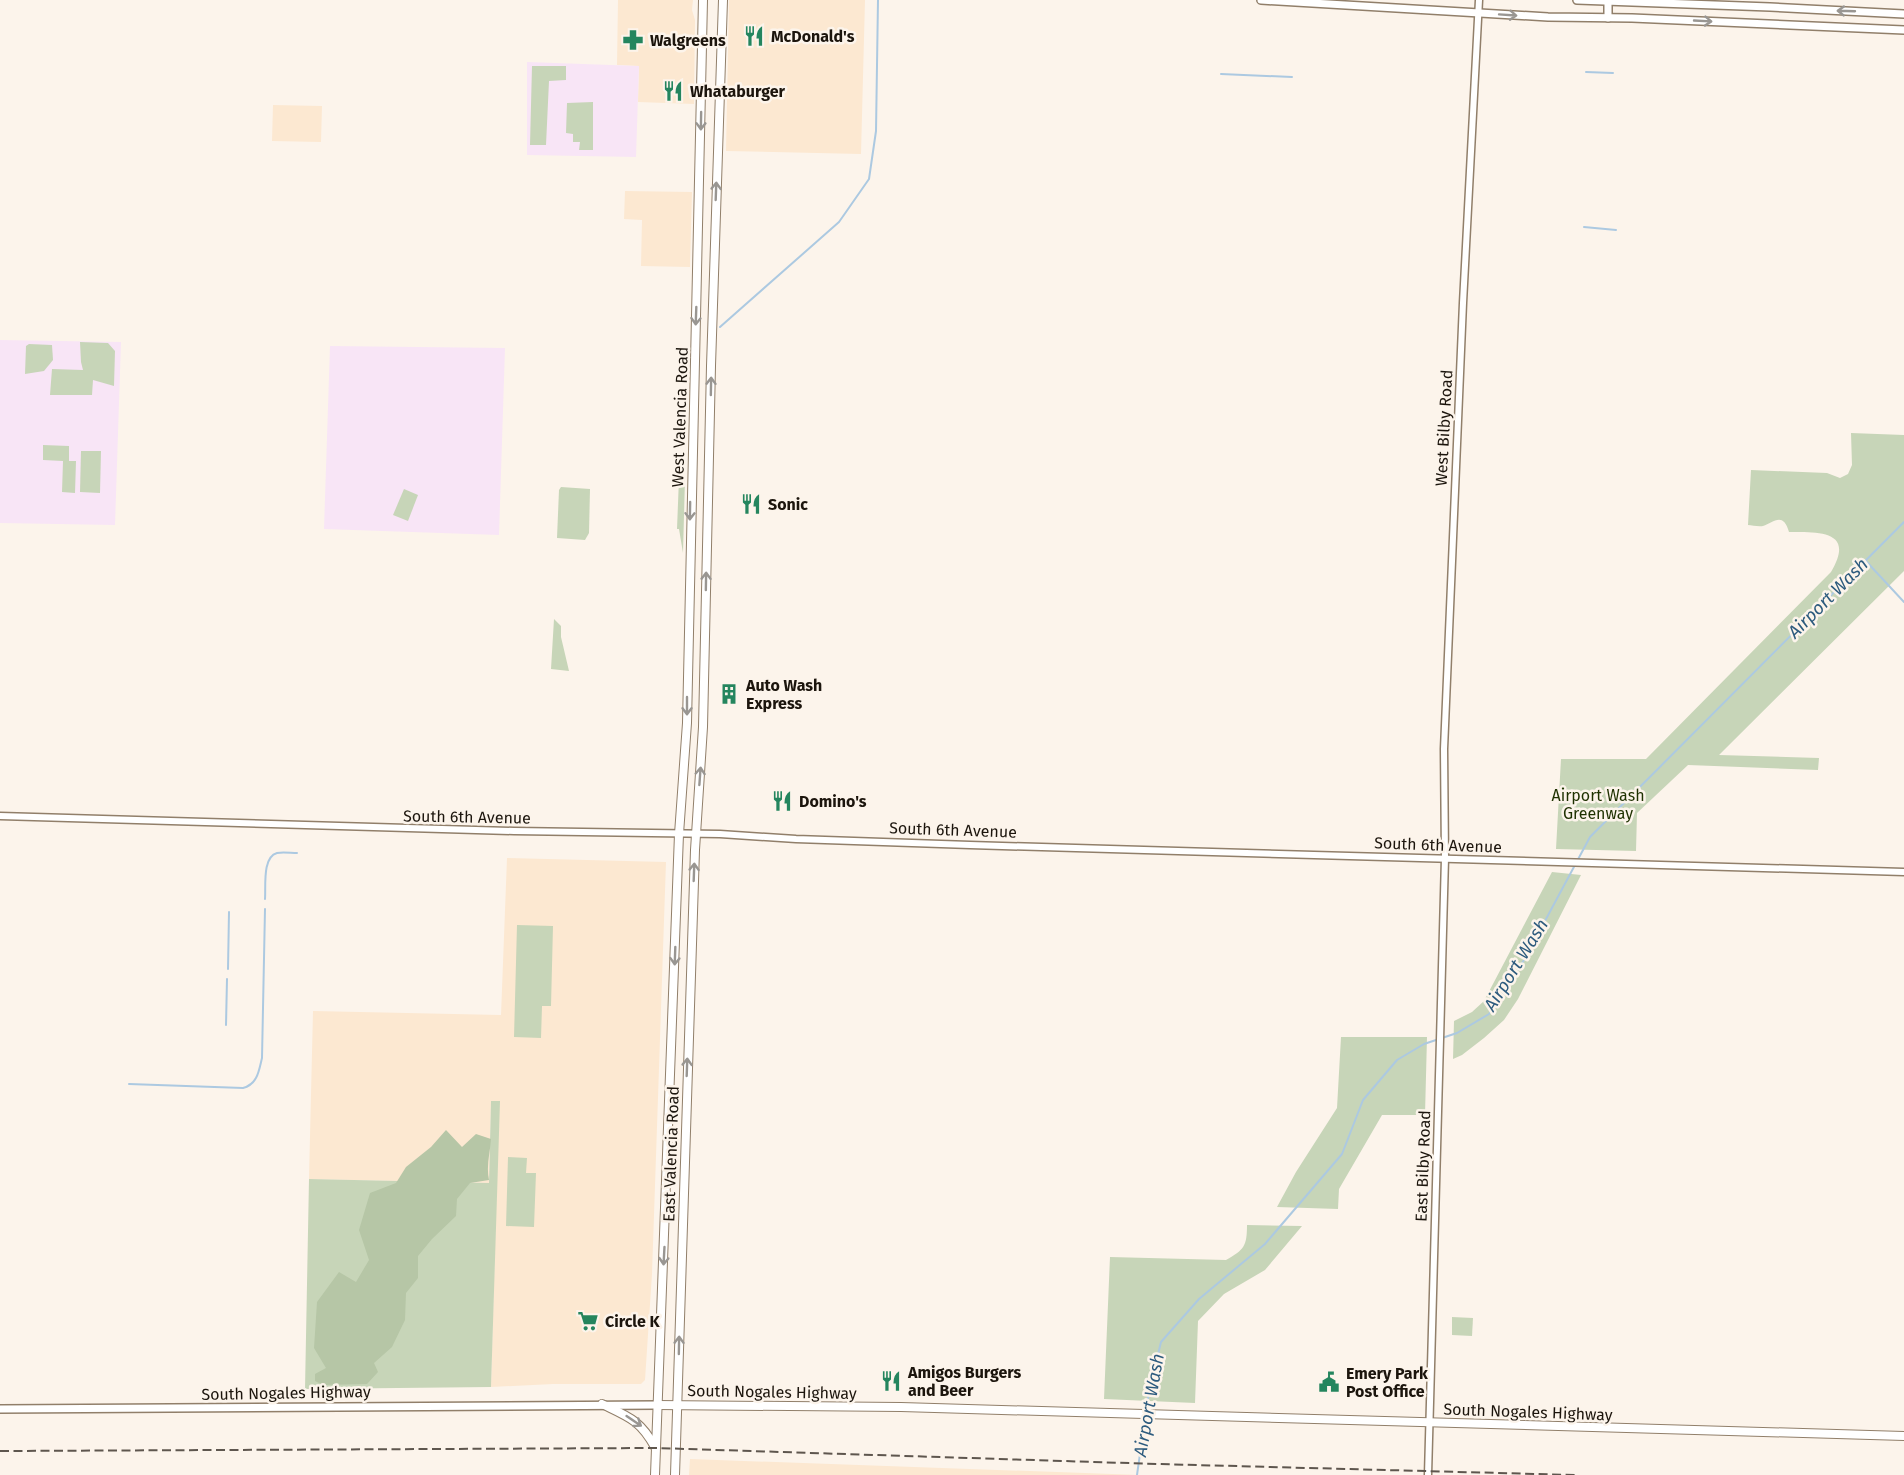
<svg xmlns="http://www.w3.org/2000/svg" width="1904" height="1475" font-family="'Fira Sans',sans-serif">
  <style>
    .built { fill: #fce8d1 }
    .education { fill: #f8e5f6 }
    .green { fill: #c7d5b8 }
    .forest { fill: #b6c6a6 }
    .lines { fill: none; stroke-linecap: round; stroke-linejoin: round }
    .stream { stroke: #acc9e1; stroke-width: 2 }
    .tertiary-casing { stroke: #917f6a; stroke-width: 9 }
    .secondary-casing { stroke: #917f6a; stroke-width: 10 }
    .primary-casing { stroke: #917f6a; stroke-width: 10 }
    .tertiary { stroke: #fff; stroke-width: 6 }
    .secondary { stroke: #fff; stroke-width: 7 }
    .primary { stroke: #fff; stroke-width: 8 }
    .rail { stroke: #5e564e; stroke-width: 2; stroke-dasharray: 9 4.5; stroke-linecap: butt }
    .oneway { stroke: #999692 }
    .labels { text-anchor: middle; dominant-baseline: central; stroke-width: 5; stroke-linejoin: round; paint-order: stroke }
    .poi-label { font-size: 16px; font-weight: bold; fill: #1c150d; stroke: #fcf4eb; text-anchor: start }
    .street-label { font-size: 16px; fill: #1c150d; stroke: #fcf4eb }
    .park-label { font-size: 16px; fill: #1e3100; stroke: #fcf4eb }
    .water-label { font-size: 18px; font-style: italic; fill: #2d5b7e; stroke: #fcf4eb }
  </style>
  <rect width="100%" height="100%" fill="#fcf4eb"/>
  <g class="built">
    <polygon points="618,0 693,0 692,10 695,20 694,104 638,102 639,66 617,65"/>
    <polygon points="729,0 865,0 861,154 726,151"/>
    <polygon points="273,105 322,106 321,142 272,141"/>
    <polygon points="625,191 692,192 690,267 641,266 642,220 624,219"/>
    <polygon points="507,858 666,862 652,1274 645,1380 641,1384 553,1384 491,1387 499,1101 491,1101 489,1183 309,1179 313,1011 501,1015"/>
    <polygon points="690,1459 1140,1475 689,1475"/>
  </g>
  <g class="education">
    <polygon points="527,62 639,66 636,157 527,155"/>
    <polygon points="0,340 121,342 115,525 0,523"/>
    <polygon points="330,346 505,348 499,535 324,529"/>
  </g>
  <g class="green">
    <polygon points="532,66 566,66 566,80 549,81 546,145 530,145"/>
    <polygon points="593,102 593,150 579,150 580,142 573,142 573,134 566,133 567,103"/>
    <polygon points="80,342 108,343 115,351 114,386 93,380 92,395 50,395 52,369 83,370 81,362"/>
    <polygon points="29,344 52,345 53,360 44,371 25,374 26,346"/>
    <path d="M1851,433L1904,435V571L1719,755L1819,758L1818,770L1688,765L1637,813L1636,851L1556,849L1561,759H1646L1831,572C1856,530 1818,532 1789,532C1783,511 1773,523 1763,526C1758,527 1752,525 1748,525L1751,470L1827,473L1840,478L1848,474L1852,465Z"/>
    <polygon points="43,445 69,446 69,461 76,461 75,493 62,492 63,461 43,460"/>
    <polygon points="81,451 101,451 100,493 80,492"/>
    <polygon points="679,478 685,478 683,553 679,529 677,529"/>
    <polygon points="561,487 590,489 589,533 585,540 557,538 559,490"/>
    <polygon points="404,489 418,495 408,521 393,515"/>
    <polygon points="554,619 561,626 561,637 569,671 551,669"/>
    <polygon points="1552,872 1581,875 1518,999 1504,1020 1484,1038 1462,1055 1453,1059 1454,1021 1472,1012 1484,1001"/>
    <polygon points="517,925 553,926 551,1006 542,1006 541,1038 514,1037"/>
    <polygon points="1341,1037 1427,1037 1425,1115 1382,1115 1339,1189 1338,1209 1277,1207 1296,1172 1337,1108"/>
    <polygon points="491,1101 500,1101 491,1387 305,1389 309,1179 489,1183"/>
    <polygon points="508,1157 527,1158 526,1173 536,1173 534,1227 506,1226"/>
    <path d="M1247,1225L1302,1226L1265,1270L1224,1294L1198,1321L1195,1403L1104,1399L1110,1257L1226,1260C1244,1250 1247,1246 1247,1225Z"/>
    <polygon points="1452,1317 1473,1318 1472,1336 1452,1335"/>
  </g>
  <path class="forest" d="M446,1130L462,1147L476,1134L491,1139C490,1153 486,1166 489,1180L470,1183L457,1199L456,1216L432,1239L418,1256V1278L406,1293L405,1320L392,1347L374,1363L378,1372L367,1384L323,1385L315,1381V1374L326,1368L314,1348L317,1302L339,1272L356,1282L369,1260L359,1230L370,1193L396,1183L406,1167L431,1147Z"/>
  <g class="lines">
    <g class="stream">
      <polyline points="1586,72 1613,73"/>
      <polyline points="1221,74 1292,77"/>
      <polyline points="1584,227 1616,230"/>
      <polyline points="720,327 839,222 869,179 876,131 878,0"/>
      <polyline points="1865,560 1904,602"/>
      <path d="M265,899C266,887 262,857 277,853C282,852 291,853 297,853"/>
      <polyline points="228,969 229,912"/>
      <polyline points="226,1025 227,979"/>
      <path d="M129,1084L243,1088C258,1084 259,1070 262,1058L265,909"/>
      <polyline points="1137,1475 1149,1391 1161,1342 1199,1299 1265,1244 1342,1154 1363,1100 1397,1060 1424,1044 1457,1033 1489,1014 1524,960 1590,837 1904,522"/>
    </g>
    <g class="tertiary-casing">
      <g id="tertiary">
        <polyline points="0,816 514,831 720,834 796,839 970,845 1904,872"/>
        <polyline points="1428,1475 1445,858 1444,749 1463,303 1479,0"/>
      </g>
    </g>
    <g class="secondary-casing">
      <g id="secondary">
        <polyline points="1261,0 1548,17 1632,18 1904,30"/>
        <polyline points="1577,0 1770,7 1904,14"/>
        <polyline points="1608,18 1608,0"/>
        <polyline points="0,1409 657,1405"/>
      </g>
    </g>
    <g class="primary-casing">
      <g id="primary">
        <path d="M602,1404C629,1417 640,1420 655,1447"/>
        <polyline points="657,1405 901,1407 1904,1436"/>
        <polyline points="655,1475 679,834 687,723 703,0"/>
        <polyline points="675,1475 695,850 703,727 711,366 723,0"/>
      </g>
    </g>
    <use href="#tertiary" class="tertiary"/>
    <use href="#secondary" class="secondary"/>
    <use href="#primary" class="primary"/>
    <polyline class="rail" points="0,1451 656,1448 1157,1464 1575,1475"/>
  </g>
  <defs><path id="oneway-shaft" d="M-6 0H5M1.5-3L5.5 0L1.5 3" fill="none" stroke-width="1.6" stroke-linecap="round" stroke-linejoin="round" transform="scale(1.5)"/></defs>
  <g class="oneway">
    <use href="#oneway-shaft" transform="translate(1846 11) rotate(-178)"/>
    <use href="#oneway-shaft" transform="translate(1508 15) rotate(4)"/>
    <use href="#oneway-shaft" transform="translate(1703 21) rotate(3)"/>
    <use href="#oneway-shaft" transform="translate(701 121) rotate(91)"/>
    <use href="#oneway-shaft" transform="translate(716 191) rotate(-88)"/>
    <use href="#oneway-shaft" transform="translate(696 316) rotate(92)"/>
    <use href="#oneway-shaft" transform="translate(711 386) rotate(-89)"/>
    <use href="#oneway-shaft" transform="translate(690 511) rotate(91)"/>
    <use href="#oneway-shaft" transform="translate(706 581) rotate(-89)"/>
    <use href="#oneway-shaft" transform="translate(687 706) rotate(90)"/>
    <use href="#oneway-shaft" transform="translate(700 776) rotate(-86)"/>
    <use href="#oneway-shaft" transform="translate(694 872) rotate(-88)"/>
    <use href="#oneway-shaft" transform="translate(675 956) rotate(92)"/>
    <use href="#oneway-shaft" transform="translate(687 1067) rotate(-88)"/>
    <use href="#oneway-shaft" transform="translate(664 1256) rotate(93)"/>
    <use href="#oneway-shaft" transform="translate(679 1345) rotate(-89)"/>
    <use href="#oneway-shaft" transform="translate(634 1421) rotate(34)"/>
  </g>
  <defs>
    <g id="restaurant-bare" transform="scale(1.62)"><path d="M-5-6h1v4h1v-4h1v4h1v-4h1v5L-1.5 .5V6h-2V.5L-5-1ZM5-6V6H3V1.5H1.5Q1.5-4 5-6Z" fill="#24855e" stroke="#fcf4eb" stroke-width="2.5" paint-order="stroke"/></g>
    <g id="pharmacy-bare" transform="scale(1.62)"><path d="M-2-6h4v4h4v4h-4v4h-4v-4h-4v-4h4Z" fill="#24855e" stroke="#fcf4eb" stroke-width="2.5" paint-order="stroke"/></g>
    <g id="building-bare" transform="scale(1.62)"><path d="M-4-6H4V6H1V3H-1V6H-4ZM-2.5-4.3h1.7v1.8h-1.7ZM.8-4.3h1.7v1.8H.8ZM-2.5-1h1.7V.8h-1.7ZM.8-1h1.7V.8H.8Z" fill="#24855e" stroke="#fcf4eb" stroke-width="2.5" paint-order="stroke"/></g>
    <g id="supermarket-bare" transform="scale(1.62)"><path d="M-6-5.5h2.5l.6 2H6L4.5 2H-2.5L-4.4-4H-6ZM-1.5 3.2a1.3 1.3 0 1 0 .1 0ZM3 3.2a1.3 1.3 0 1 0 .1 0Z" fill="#24855e" stroke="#fcf4eb" stroke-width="2.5" paint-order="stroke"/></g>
    <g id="civic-bare" transform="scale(1.62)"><path d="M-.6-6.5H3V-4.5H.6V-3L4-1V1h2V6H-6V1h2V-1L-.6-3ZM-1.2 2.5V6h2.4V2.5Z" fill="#24855e" stroke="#fcf4eb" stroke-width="2.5" paint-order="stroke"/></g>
  </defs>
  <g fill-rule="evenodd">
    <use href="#restaurant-bare" x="754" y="36"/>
    <use href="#pharmacy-bare" x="633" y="40"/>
    <use href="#restaurant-bare" x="673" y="91"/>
    <use href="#restaurant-bare" x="751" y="504"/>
    <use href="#building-bare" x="729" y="694"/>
    <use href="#restaurant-bare" x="782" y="801"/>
    <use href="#supermarket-bare" x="588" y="1321"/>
    <use href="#restaurant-bare" x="891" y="1381"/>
    <use href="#civic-bare" x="1329" y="1382"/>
  </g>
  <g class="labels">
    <g class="poi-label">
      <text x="771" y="36">McDonald's</text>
      <text x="650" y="40">Walgreens</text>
      <text x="690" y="91">Whataburger</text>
      <text x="768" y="504">Sonic</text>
      <text x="746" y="685">Auto Wash<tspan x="746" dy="18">Express</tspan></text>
      <text x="799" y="801">Domino's</text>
      <text x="605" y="1321">Circle K</text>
      <text x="908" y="1372">Amigos Burgers<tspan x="908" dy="18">and Beer</tspan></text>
      <text x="1346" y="1373">Emery Park<tspan x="1346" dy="18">Post Office</tspan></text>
    </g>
    <g class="street-label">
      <text transform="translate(680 417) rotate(-88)">West Valencia Road</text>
      <text transform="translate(1444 428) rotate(-87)">West Bilby Road</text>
      <text transform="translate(467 817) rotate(1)">South 6th Avenue</text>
      <text transform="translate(953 830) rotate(2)">South 6th Avenue</text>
      <text transform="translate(1438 845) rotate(2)">South 6th Avenue</text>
      <text transform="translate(671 1154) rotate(-88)">East Valencia Road</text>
      <text transform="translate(1423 1166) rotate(-88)">East Bilby Road</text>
      <text transform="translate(772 1392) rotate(1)">South Nogales Highway</text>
      <text transform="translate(286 1393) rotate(-1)">South Nogales Highway</text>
      <text transform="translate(1528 1412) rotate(2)">South Nogales Highway</text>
    </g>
    <g class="park-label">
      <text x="1598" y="795">Airport Wash<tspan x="1598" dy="18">Greenway</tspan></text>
    </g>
    <g class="water-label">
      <text transform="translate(1828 598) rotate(-45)">Airport Wash</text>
      <text transform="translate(1516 965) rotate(-58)">Airport Wash</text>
      <text transform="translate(1149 1405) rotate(-80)">Airport Wash</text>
    </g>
  </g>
</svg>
